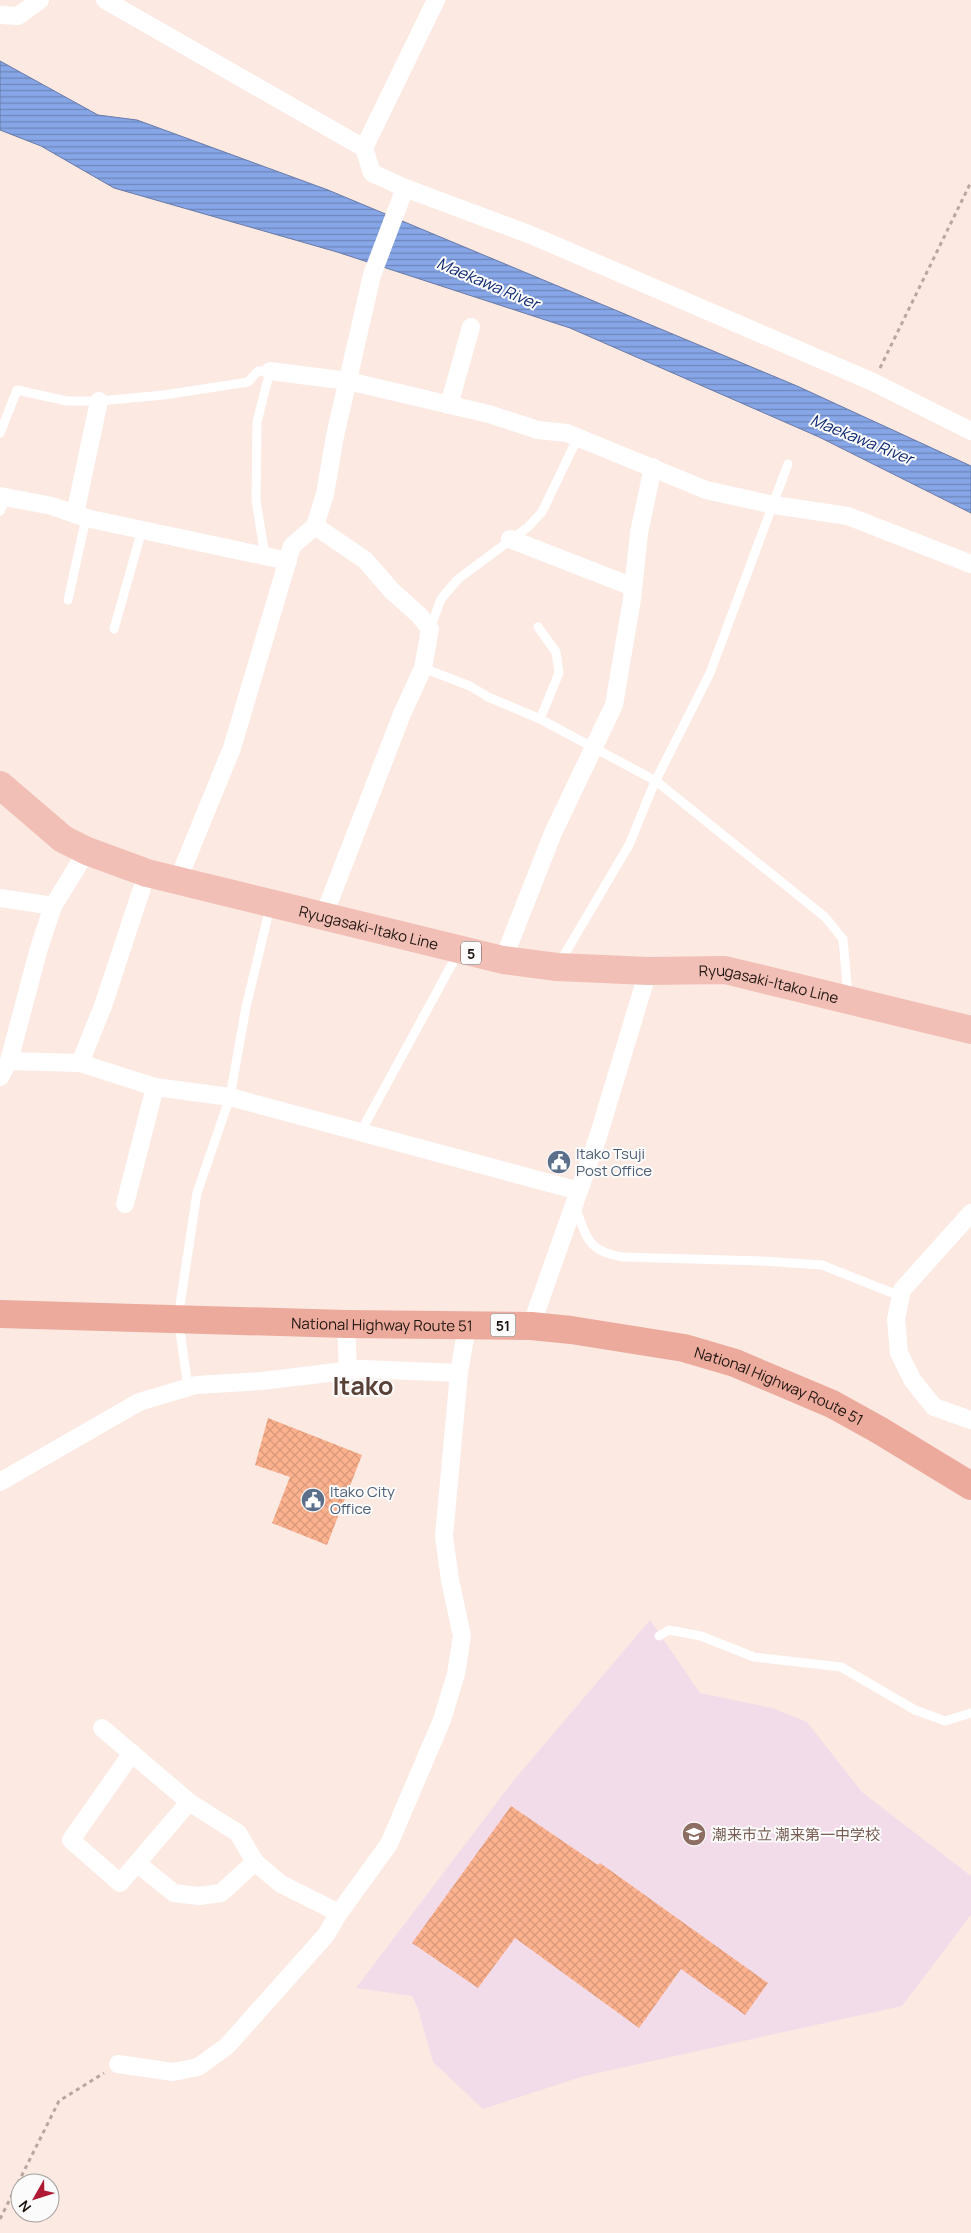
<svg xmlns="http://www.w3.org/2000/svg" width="971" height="2233" font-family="Manrope,'Noto Sans JP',sans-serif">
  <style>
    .education { fill: #f3dce9 }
    .water { fill: url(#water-rules); stroke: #687aa6 }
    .building { fill: url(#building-cross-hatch) }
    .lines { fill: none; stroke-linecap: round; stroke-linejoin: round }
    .path { stroke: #b7a7a1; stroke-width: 3; stroke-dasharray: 4 4; stroke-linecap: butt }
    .service { stroke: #fff; stroke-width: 9 }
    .minor { stroke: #fff; stroke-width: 18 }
    .primary { stroke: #f1bfb5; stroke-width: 28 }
    .trunk { stroke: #ecaa9c; stroke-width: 28 }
    .labels { text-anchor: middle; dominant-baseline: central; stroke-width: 4; stroke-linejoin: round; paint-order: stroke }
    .shield { fill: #fbfbfb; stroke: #605956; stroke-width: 1 }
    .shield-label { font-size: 14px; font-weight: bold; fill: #1e1410 }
    .street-label { font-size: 15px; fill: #1e1410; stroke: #fbfbfb }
    .service-label { font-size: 15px; fill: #4e5e75; stroke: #fbfbfb; text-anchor: start }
    .education-label { font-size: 15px; fill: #785e54; stroke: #fbfbfb; text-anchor: start }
    .water-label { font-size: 16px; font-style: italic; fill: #0d2972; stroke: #fbfbfb }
    .town-label { font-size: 25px; font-weight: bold; fill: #594137; stroke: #fbfbfb }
  </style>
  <defs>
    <pattern id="water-rules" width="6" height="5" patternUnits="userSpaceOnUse" patternTransform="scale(1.25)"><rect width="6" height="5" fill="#87a6e7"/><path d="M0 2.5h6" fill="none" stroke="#6e86ba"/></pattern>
    <pattern id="building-cross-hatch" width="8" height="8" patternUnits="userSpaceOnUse" patternTransform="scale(1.25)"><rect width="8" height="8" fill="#fdb28f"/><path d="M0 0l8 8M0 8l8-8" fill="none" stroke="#d8987a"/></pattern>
  </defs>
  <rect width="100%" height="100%" fill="#fce9e2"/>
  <polygon class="education" points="650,1620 700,1693 772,1708 807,1722 862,1792 971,1876 971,1915 902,2006 584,2076 483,2109 433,2062 418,2009 412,1996 356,1988 513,1781"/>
  <polygon class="water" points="0,61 98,115 137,120 328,190 797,386 971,466 971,513 819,437 570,328 337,252 114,188 41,146 0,130"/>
  <g class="building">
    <polygon points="268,1418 362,1455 327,1545 272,1523 290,1477 255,1465"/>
    <polygon points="511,1806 598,1865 600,1863 768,1983 745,2015 681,1969 639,2028 515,1938 478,1988 412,1943"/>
  </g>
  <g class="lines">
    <g class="path">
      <polyline points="880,368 971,182"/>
      <polyline points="0,2219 59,2101 104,2073"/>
    </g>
    <g class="service">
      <polyline points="0,433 17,390 67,401 99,401 164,395 248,382 258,371 270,371 257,422 256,500 265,556"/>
      <polyline points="0,511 6,498"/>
      <polyline points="68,600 86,518"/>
      <polyline points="538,627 556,652 559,673 540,719"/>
      <polyline points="114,629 142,530"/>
      <polyline points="430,629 441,599 458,579 528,527 542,512 578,437"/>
      <polyline points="423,668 470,686 488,697 540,719 656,781 825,917 843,939 848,996"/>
      <polyline points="560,962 629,845 654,784 710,673 788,464"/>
      <polyline points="360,1133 458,953"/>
      <path d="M575,1206C587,1237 586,1251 623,1257L761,1261L822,1265L900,1296"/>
      <polyline points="188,1387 178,1318 197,1193 230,1097 246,1007 270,907"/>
      <polyline points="659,1636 669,1630 701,1636 754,1657 841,1667 915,1710 945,1721 971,1713"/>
    </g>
    <g class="minor">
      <polyline points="105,0 364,148 372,173 405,188 531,235 873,382 971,431"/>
      <polyline points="0,15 18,16 40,0"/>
      <polyline points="364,148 436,0"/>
      <polyline points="270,371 348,381 489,414 538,430 567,433 706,490 774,505 848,516 971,564"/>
      <polyline points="449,405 471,327"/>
      <polyline points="0,496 52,506 86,518 288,561"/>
      <polyline points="75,514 99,401"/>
      <polyline points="315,526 325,494 335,436 372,275 405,188"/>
      <polyline points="510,539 633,587"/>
      <polyline points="178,880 232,748 292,546 315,526 365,560 392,591 419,615 430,629 423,668 402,714 324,915"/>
      <polyline points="0,898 53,906"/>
      <polyline points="503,960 553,833 614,705 632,599 639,533 653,467"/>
      <polyline points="9,1061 80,1063 155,1087 230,1097 579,1191"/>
      <polyline points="80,1063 103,1006 147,873"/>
      <polyline points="0,1077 9,1061 39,948 53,906 87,851"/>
      <polyline points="125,1204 155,1087"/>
      <polyline points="971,1213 902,1290 896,1319 899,1353 913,1381 934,1407 971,1420"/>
      <polyline points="346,1324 348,1371"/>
      <polyline points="531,1326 598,1137 648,971"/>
      <polyline points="0,1482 139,1402 196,1385 262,1381 361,1369 459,1373"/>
      <polyline points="102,1728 189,1802 238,1833 255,1862 281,1884 339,1913"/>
      <polyline points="132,1753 71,1840 120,1883 189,1802"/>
      <polyline points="138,1864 174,1893 199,1896 221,1893 255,1862"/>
      <polyline points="118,2064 173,2072 198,2067 227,2046 326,1935 339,1913 389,1844 442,1720 456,1674 462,1636 450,1580 444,1536 459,1373 467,1326"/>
    </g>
    <path class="primary" id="s1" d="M0,785L63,839L87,851L147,873L503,960L557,967L648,971L725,970L971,1030"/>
    <path class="trunk" id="s2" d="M0,1314L346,1324L531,1326L571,1330L684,1348L735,1363L832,1404L879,1430L971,1486"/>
  </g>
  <defs>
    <g id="civic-disc" transform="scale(1.25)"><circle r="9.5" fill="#5c6f8a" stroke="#fbfbfb"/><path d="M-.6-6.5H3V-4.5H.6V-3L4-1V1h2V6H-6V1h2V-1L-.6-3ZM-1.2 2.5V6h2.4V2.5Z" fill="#fff"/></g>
    <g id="school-disc" transform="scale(1.25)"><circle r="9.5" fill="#8d6e63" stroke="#fbfbfb"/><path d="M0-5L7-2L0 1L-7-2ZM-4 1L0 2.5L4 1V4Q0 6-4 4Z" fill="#fff"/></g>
  </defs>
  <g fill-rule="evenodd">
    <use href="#civic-disc" x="559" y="1162"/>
    <use href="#civic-disc" x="313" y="1500"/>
    <use href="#school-disc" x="694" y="1834"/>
  </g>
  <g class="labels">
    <g class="shield">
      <rect x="461" y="941.5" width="20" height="23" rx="4"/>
      <rect x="490.5" y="1313.5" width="25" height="23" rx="4"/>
    </g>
    <g class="shield-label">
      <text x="471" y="953">5</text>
      <text x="503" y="1325">51</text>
    </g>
    <g class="street-label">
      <text stroke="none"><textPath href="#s1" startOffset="402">Ryugasaki-Itako Line</textPath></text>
      <text stroke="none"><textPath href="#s1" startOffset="808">Ryugasaki-Itako Line</textPath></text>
      <text stroke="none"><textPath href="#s2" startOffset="382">National Highway Route 51</textPath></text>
      <text stroke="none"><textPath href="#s2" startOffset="788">National Highway Route 51</textPath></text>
    </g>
    <g class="service-label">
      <text x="576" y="1153">Itako Tsuji<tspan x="576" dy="17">Post Office</tspan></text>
      <text x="330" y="1491">Itako City<tspan x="330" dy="17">Office</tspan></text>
    </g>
    <g class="education-label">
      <text x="712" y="1834">潮来市立 潮来第一中学校</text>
    </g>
    <g class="water-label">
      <text transform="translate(488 283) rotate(23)">Maekawa River</text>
      <text transform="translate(862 439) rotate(22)">Maekawa River</text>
    </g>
    <g class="town-label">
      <text x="363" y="1385">Itako</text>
    </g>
  </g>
  <g transform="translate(35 2198) rotate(231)"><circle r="24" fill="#fbfbfb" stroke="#a39f9d"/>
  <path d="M0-4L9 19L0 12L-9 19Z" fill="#af1b35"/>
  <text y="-8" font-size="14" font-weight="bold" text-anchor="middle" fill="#1e1410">N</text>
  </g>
</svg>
